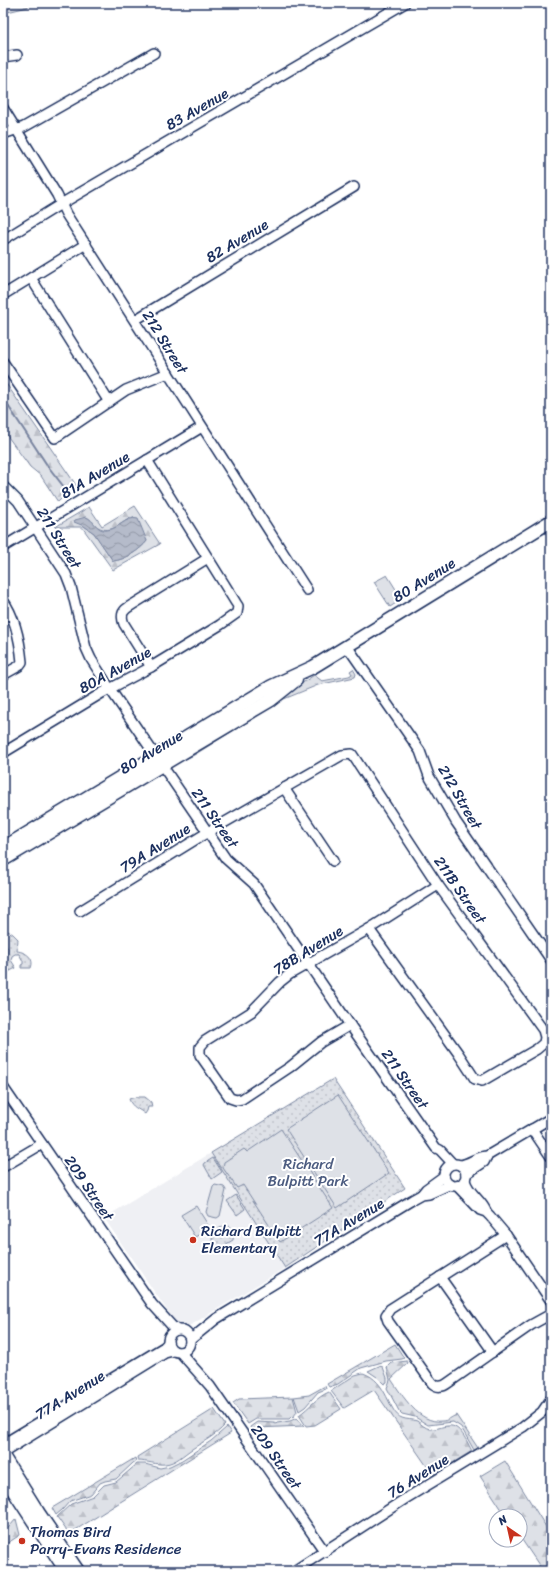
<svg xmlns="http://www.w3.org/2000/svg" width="554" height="1574" font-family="Sriracha,sans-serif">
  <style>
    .built { fill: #eff0f4 }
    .grass { fill: url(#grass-tufts); stroke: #7c88a2 }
    .forest { fill: url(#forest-firs); stroke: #7c88a2; fill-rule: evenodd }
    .park { fill: url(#park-dots); stroke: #7c88a2 }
    .garden { fill: #dee1e7; stroke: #7c88a2 }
    .water { fill: url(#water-waves); stroke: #77839f }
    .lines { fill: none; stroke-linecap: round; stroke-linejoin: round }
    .stream { stroke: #77839f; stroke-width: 2 }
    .minor-casing { stroke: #1b2f5e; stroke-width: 12 }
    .major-casing { stroke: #1b2f5e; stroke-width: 15 }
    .minor { stroke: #fff; stroke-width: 9 }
    .major { stroke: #fff; stroke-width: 12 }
    .poi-dot { fill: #c8321e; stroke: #fff; stroke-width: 1.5 }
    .labels { text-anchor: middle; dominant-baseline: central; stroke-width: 4; stroke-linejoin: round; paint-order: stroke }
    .street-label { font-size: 15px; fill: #1b2f5e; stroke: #fff }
    .park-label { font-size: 15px; fill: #4c5c80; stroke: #fff }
    .poi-label { font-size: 15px; fill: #1b2f5e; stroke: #fff; text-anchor: start }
  </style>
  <defs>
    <pattern id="grass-tufts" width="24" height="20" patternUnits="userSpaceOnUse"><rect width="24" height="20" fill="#dee1e7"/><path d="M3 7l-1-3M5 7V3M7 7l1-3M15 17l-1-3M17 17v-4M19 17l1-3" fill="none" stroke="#bec1c9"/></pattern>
    <pattern id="forest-firs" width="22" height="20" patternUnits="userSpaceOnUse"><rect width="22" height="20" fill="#dee1e7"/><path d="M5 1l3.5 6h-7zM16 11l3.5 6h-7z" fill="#bec1c9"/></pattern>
    <pattern id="park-dots" width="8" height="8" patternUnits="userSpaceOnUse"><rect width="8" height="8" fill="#dee1e7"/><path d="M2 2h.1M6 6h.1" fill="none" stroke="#bec1c9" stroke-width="1.8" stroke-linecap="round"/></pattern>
    <pattern id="water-waves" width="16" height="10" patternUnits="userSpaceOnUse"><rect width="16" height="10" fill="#b5bbca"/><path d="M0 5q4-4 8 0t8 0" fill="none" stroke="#9298a7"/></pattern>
  </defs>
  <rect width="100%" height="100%" fill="#fff"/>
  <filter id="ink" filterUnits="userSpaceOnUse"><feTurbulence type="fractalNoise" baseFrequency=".025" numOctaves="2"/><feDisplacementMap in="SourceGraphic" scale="8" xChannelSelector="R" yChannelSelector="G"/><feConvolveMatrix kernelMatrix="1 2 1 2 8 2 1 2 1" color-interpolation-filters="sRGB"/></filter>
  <g filter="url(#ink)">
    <polygon class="built" points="211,1153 285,1268 191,1325 183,1326 175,1322 104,1218"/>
    <polygon class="grass" points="353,669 356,674 355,677 318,685 284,699 194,755 173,765 281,698 314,675 322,681 349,676 352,674 350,671"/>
    <g class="forest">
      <polygon points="13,3 28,3 28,7 3,13 3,5"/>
      <polygon points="3,379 76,485 58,502 41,476 30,467 3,430"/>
      <path d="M135,506L160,544L113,570L82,527H55L89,507L102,526ZM86,517C92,519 93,525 98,527C112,535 120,522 133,517L147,541C140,550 125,560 113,561L94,533L84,526L80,520Z"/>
      <polygon points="395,1344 404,1358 402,1359 386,1361 361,1368 338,1384 329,1387 327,1384"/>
      <path d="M407,1361L408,1363L391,1379C402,1395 419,1424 442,1421C447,1421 452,1417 456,1415L478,1448L474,1450L461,1427L453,1422L428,1425L415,1417L402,1414L399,1411L387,1388L390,1380L387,1367L391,1363Z"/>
      <polygon points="379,1366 383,1367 387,1378 387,1382 384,1384 377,1377 368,1371"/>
      <path d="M363,1373C388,1381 388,1413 402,1418C407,1420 412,1419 417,1421C421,1424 425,1428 430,1429C436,1430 442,1426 448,1426C460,1424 467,1442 472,1451L433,1475L374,1390L344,1408L331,1391L355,1375Z"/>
      <polygon points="325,1386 326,1389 318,1392 305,1407 299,1411 294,1397 309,1395"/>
      <path d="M329,1392L341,1409L315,1425L306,1426L299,1415C310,1407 317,1397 329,1392Z"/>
      <polygon points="293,1397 297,1412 293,1417 292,1416 289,1419 256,1419 248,1424 233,1403 239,1399"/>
      <path d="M214,1409L225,1425C215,1436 204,1441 192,1449C184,1454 176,1463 165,1464C158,1465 146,1461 138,1461L137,1457Z"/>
      <polygon points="297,1418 304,1426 257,1428 252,1431 250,1427 257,1422 274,1423 276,1424 277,1423 290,1421"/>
      <polygon points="227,1427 231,1433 69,1534 57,1517 71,1504 93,1496 104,1485 116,1482 137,1464 145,1464 160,1468 170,1466 182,1460 211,1441"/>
      <polygon points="135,1458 136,1461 133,1463 116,1479 105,1481 100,1483 91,1494 70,1501 62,1510 56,1515 52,1508"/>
      <polygon points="505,1461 551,1535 551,1571 543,1571 520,1537 520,1516 506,1516 480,1476"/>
      <polygon points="16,1519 20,1535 3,1546 3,1534"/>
    </g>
    <g class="park">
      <path d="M8,931L13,934L18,939L17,951C26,952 35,958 31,968H21V965L23,964V961L19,954H15L12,956L11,960L16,968L8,972L3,957L7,955L8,948L3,942V935Z"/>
      <polygon points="333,1079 405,1188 285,1268 211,1153"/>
      <path d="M136,1097H145L151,1102L152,1107H148L147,1111L145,1114C138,1108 132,1108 129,1099Z"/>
      <polygon points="213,1158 222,1172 212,1179 204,1165 205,1163"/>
      <polygon points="236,1195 245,1209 237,1215 227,1201"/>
      <polygon points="227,1224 234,1232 233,1240 218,1249 212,1240 213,1232"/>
    </g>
    <g class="garden">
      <polygon points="387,575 402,599 390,607 374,582"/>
      <polygon points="338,1095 389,1173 337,1208 286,1129"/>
      <polygon points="281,1129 333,1208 280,1242 243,1185 237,1188 223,1168 224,1162 244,1149 247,1152"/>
      <polygon points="215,1185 224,1187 226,1190 220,1216 217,1218 208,1216 206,1212 213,1187"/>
      <polygon points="196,1206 210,1228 195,1237 181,1215"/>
    </g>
    <path class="water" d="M86,517C94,520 97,531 106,530C119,530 126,515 138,519L147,541C140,550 125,560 113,561L94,533L84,526L74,522L75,520Z"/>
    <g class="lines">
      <polyline class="stream" points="3,398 47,465 67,491"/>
      <g class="minor-casing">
        <g id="minor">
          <polyline points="3,57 17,55"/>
          <polyline points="3,108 57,195 66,214 307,590"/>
          <polyline points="3,134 24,127 154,53"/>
          <polyline points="3,240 61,204 405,3"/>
          <polyline points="31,278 109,402"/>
          <polyline points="3,295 86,244"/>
          <polyline points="135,320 354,187"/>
          <polyline points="3,362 55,438 126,390 168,373"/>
          <polyline points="3,486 18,501 66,574 71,587 86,648 91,659 110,689 226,859 254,884 350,1025 436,1148 440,1150 453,1164"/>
          <polyline points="3,547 202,427"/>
          <path d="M3,600C15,617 20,641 22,662L19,666L3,675"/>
          <polyline points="347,646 420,751 429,776 456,822 551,960"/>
          <path d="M151,667L124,624C120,614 123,610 132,605L208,558"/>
          <polyline points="3,753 102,693 151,667 220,625 237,613 238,606 236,603 147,460"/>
          <polyline points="284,788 333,861"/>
          <polyline points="80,911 208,832 342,755 352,754 438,885 543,1030 545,1037 544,1043 537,1049 482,1081 475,1079 458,1053 369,929"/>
          <polyline points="350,1025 321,1042 290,1067 242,1099 236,1100 230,1098 200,1055 200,1047 205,1041 251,1012 280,982 290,974 369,929 438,885"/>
          <polyline points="3,1087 152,1304 172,1326 177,1330"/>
          <polyline points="532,1129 551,1157"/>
          <circle cx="455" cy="1175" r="11"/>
          <path d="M460,1165C470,1164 477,1156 487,1156L551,1118"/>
          <polyline points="3,1167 42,1144"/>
          <polyline points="466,1174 484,1162 487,1156"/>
          <path d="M465,1180C468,1193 481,1199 486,1211"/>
          <polyline points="457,1186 480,1210 486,1212 490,1216 506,1235 551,1301"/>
          <polyline points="422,1194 426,1189 444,1176"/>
          <path d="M506,1235L390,1309L386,1315L388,1321L432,1383C437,1388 443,1387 448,1383L531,1325L551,1314"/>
          <polyline points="440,1277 493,1352"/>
          <circle cx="179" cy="1341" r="11"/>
          <polyline points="190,1340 216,1319 412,1200 421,1195 429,1194 449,1185"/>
          <polyline points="180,1352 210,1386 325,1552"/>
          <polyline points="3,1444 164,1347 168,1343"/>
          <polyline points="3,1453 165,1353 173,1351"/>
          <polyline points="294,1571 405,1499 523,1427 542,1412 551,1399"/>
        </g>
      </g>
      <g class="major-casing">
        <g id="major">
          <polyline points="3,848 272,686 313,667 551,521"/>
          <polyline points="3,860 271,700 296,680"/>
          <polyline points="3,1456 38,1512 78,1571"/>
          <polyline points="3,1475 66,1571"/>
        </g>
      </g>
      <use href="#minor" class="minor"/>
      <use href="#major" class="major"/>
    </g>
  </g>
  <g class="poi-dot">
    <circle cx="193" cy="1240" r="4"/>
    <circle cx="22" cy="1541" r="4"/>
  </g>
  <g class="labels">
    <g class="street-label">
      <text transform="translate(197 109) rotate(-30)">83 Avenue</text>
      <text transform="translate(237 241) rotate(-31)">82 Avenue</text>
      <text transform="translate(165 342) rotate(58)">212 Street</text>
      <text transform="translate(95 475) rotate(-31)">81A Avenue</text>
      <text transform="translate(59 538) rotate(58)">211 Street</text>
      <text transform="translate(424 580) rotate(-32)">80 Avenue</text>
      <text transform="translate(115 670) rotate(-29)">80A Avenue</text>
      <text transform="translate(151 752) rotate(-31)">80 Avenue</text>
      <text transform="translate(460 797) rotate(60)">212 Street</text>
      <text transform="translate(215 818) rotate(55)">211 Street</text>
      <text transform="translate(155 848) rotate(-32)">79A Avenue</text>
      <text transform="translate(460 890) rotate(55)">211B Street</text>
      <text transform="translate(308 950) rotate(-32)">78B Avenue</text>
      <text transform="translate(405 1079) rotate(55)">211 Street</text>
      <text transform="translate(89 1188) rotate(56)">209 Street</text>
      <text transform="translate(349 1222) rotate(-31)">77A Avenue</text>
      <text transform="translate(70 1395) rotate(-32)">77A Avenue</text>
      <text transform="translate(276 1457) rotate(55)">209 Street</text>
      <text transform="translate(418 1476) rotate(-32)">76 Avenue</text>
    </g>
    <g class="park-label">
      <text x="308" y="1164">Richard<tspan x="308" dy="17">Bulpitt Park</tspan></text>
    </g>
    <g class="poi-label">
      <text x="201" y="1231">Richard Bulpitt<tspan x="201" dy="17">Elementary</tspan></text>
      <text x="30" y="1532">Thomas Bird<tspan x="30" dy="17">Parry-Evans Residence</tspan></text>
    </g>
  </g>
  <rect width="554" height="1574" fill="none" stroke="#fff" stroke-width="16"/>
  <rect x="8" y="8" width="538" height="1558" fill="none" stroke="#1b2f5e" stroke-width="1.5" filter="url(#ink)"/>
  <g transform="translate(508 1528) rotate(326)"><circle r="19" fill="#ffffff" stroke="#a4acbf"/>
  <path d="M0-3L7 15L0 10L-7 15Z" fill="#c8321e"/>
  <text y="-6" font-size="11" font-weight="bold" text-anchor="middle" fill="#1b2f5e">N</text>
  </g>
</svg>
